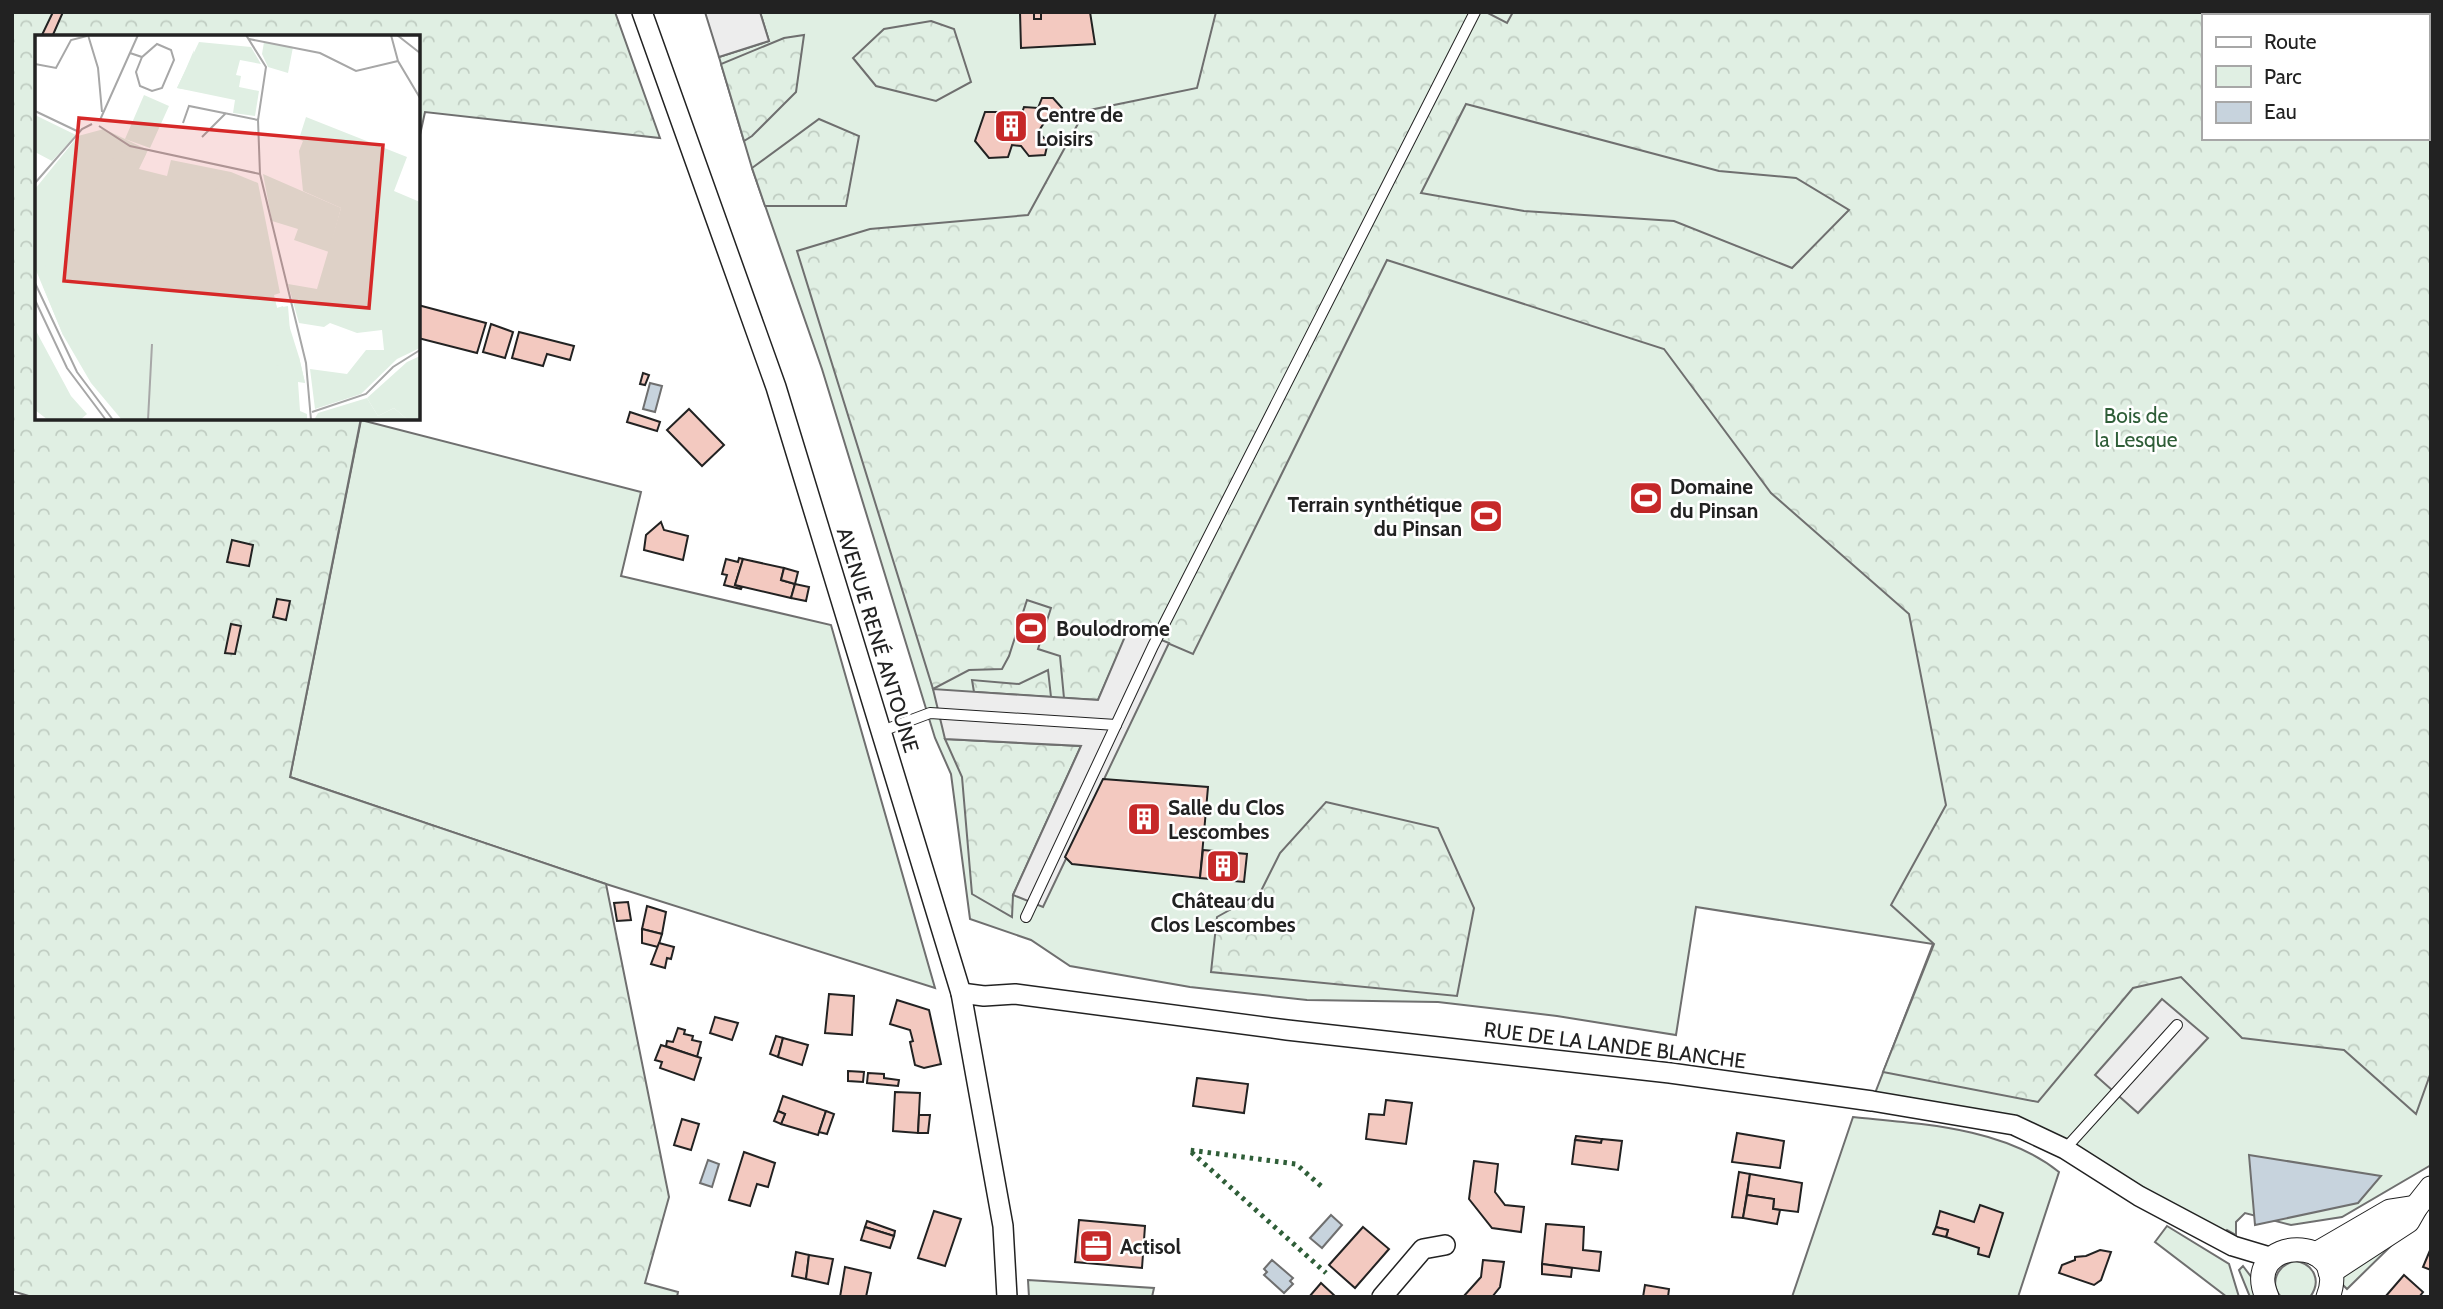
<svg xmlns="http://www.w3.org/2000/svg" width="2443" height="1309" font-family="Cabin,sans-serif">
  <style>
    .green { fill: #e0efe3; stroke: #6f6f6f; stroke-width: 2; fill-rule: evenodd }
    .forest { fill: url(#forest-crowns); stroke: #6f6f6f; stroke-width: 2; fill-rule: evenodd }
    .parking { fill: #ededed; stroke: #6f6f6f; stroke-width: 2 }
    .water { fill: #c7d3dd; stroke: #6f6f6f; stroke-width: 2 }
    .building { fill: #f3c9c0; stroke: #222; stroke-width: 2 }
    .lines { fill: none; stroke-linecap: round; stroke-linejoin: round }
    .service-casing { stroke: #222; stroke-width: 12 }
    .minor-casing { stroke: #222; stroke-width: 22 }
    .tertiary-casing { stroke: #222; stroke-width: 25 }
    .service { stroke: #fff; stroke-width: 10 }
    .minor { stroke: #fff; stroke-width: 19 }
    .tertiary { stroke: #fff; stroke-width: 23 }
    .hedge { stroke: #2f5e38; stroke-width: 5; stroke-dasharray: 3.5 5; stroke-linecap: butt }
    .labels { text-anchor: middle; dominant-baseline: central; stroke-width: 5; stroke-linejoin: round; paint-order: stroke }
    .poi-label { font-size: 21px; font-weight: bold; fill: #222; stroke: #fff; text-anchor: start }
    .park-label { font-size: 21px; fill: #2f5e38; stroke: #fff }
    .street-label { font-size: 21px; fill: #222; stroke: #fff }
    .inset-road { fill: none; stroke: #a7a7a7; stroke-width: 2 }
    .view { fill: #d62828; fill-opacity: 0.15; stroke: #d62828; stroke-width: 3.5 }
    .inset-edge { fill: none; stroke: #222; stroke-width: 3.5 }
  </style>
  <defs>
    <pattern id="forest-crowns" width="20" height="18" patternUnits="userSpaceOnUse" patternTransform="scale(1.75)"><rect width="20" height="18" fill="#e0efe3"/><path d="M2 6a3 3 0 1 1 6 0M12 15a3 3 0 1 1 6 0" fill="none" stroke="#c0cdc2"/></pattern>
  </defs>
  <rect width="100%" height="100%" fill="#fff"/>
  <g class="green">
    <path d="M760,12H2431V1165L2342,1217L2291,1225L2245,1213L2236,1222V1235L2227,1230L2217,1241L2014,1125L1872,1101L1933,944L1696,907L1676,1035L1557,1016L1438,1002L1307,1000L1190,987L1070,966L1031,940L970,919L951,774L935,738L822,369L752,168L719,57L769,41ZM2203,16H2427V138H2203Z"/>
    <polygon points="361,420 641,492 621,576 831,625 935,988 606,884 290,777"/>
    <path d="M1853,1117C1921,1124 2003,1127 2059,1172L2018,1297H1792Z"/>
    <polygon points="2167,1226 2229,1264 2239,1297 2227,1297 2155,1242"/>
    <polygon points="2396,1241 2347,1289 2340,1282 2350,1265"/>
    <path d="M2294,1261C2314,1263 2322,1281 2310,1297H2281C2269,1283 2277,1266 2294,1261Z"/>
    <polygon points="2243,1266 2252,1278 2255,1297 2250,1297 2239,1270"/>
    <polygon points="1028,1280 1154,1288 1152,1297 1029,1297"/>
  </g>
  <g class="forest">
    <polygon points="12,12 615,12 660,138 425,112 418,144 418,37 37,37 37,418 361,418 290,777 606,884 669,1197 645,1283 678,1292 677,1297 32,1297 12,1291"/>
    <path d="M1216,12H1486L1507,23L1513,12H2431V1072L2416,1114L2344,1050L2242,1038L2181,977L2133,988L2038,1102L1883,1072L1934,944L1891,905L1946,805L1909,614L1771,493L1664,349L1387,260L1193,654L1130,627L1098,700L1064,698L1060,656L1038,649L1051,608L1027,600L1009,656L1002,669L969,670L933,689L797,251L870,229L1028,215L1085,111L1197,88ZM2203,16H2427V138H2203ZM1466,104L1719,171L1796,178L1849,210L1792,268L1674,221L1524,211L1421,193Z"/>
    <polygon points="931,21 954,29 971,82 936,101 876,86 853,58 884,29"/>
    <polygon points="804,35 796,92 752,136 744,141 721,64 784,38"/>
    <polygon points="819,119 859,136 846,206 765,206 752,168"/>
    <polygon points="1048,670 1051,697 974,692 972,680 1019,684"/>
    <polygon points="945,739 1081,746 1013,895 1012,917 972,894 962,777"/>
    <polygon points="1326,802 1438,828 1474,908 1457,996 1211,972 1217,917 1260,893 1280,853"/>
  </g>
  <g class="parking">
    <polygon points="705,12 760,12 769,41 719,57"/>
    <polygon points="1129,627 1169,643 1043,907 1013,895 1081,746 945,739 933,689 1098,700"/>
    <polygon points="2162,999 2208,1038 2138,1113 2095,1075"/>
  </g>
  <g class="water">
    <polygon points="650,383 662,386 655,412 643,409"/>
    <polygon points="2249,1155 2381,1176 2358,1203 2255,1225"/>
    <polygon points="708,1160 719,1164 712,1187 700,1183"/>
    <polygon points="1331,1215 1342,1225 1322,1248 1310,1238"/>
    <polygon points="1272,1260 1293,1278 1290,1281 1293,1284 1284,1293 1264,1275 1267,1272 1264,1269"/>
  </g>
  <g class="building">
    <polygon points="53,12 63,12 52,37 41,37"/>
    <polygon points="1020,12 1034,12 1034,19 1041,19 1041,12 1090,12 1095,44 1021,48"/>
    <rect x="1034" y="12" width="7" height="7"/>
    <polygon points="1042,98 1053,98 1062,108 1058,119 1046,120 1038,132 1048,142 1045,155 1029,156 1021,146 1012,145 1008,157 989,158 975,141 985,112 1000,112 1007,120 1020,119 1024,107 1038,108"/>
    <polygon points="418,305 486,323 477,353 418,338"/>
    <polygon points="491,324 513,332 505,358 483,352"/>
    <polygon points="519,332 574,346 570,360 547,354 543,366 512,358"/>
    <polygon points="643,373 649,375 645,385 640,384"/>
    <polygon points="689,409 724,445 702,466 667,430"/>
    <polygon points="630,412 660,422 657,431 627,422"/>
    <polygon points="661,522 664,530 688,536 683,560 644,550 646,535"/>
    <polygon points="232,540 253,545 249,566 227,562"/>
    <polygon points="739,558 743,559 735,585 742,587 741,589 724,585 727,575 722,574 726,559 738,562"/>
    <polygon points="743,559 784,568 781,580 795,584 791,598 735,585"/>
    <polygon points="784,568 798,572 795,584 781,580"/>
    <polygon points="795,584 809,587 806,601 791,598"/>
    <polygon points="277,599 290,601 286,620 273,617"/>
    <polygon points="231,624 241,626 235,654 225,653"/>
    <polygon points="1103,779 1208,787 1200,878 1072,864 1065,857"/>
    <polygon points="1203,850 1247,854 1244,882 1200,878"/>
    <polygon points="628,902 631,920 617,921 614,903"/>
    <polygon points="647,906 666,912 662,934 642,929"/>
    <polygon points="642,929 662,934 658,947 642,943"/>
    <polygon points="659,943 674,947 671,959 667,958 665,968 651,964"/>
    <polygon points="829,994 854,996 852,1035 825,1033"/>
    <polygon points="897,1000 929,1010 941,1064 924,1068 915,1065 910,1042 913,1041 910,1030 890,1024"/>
    <polygon points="715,1017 738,1023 732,1040 710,1033"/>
    <polygon points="678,1028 685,1030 684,1034 693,1036 692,1040 701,1042 697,1057 666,1046 667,1041 673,1042"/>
    <polygon points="776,1036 783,1038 778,1057 770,1054"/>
    <polygon points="783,1038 808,1045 802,1065 778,1057"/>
    <polygon points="661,1045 701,1058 694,1080 660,1068 662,1062 655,1060"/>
    <polygon points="848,1071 864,1072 863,1082 848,1081"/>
    <polygon points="868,1073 884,1074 884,1078 899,1080 898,1086 867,1083"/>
    <polygon points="1197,1078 1248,1084 1244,1113 1193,1106"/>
    <polygon points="895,1092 920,1093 918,1133 893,1131"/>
    <polygon points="783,1096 826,1111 818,1135 781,1124 785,1114 778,1111"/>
    <polygon points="1386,1100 1412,1103 1406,1144 1366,1139 1369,1114 1384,1115"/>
    <polygon points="778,1111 785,1114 781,1124 774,1121"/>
    <polygon points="826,1111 834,1114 827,1134 819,1132"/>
    <polygon points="919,1115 930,1115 928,1133 918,1133"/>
    <polygon points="682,1119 699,1124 691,1150 674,1145"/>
    <polygon points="1737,1133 1784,1141 1780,1168 1732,1162"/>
    <polygon points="1576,1136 1602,1139 1601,1143 1575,1140"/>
    <polygon points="1602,1139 1622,1141 1618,1170 1572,1164 1575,1140 1601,1143"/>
    <polygon points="744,1152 775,1163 768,1187 757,1184 750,1206 729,1200"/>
    <polygon points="1474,1161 1498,1164 1495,1192 1505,1205 1524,1207 1521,1232 1492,1228 1469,1199"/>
    <polygon points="1739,1172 1750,1174 1743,1218 1732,1217"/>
    <polygon points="1750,1174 1802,1183 1798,1212 1773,1209 1774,1199 1747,1195"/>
    <polygon points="1747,1195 1774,1199 1773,1209 1780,1210 1777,1224 1743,1218"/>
    <polygon points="1980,1205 2003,1213 1989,1257 1978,1254 1979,1248 1946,1237 1948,1230 1936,1227 1940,1211 1974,1222"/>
    <polygon points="934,1211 961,1219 945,1266 918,1258"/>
    <polygon points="1079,1220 1145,1226 1142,1268 1075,1262"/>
    <polygon points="867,1221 895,1231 894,1236 865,1227"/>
    <polygon points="1546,1224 1584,1227 1583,1250 1601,1252 1599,1271 1542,1264"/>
    <polygon points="865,1227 894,1236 890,1248 861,1240"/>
    <polygon points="1363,1227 1389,1249 1355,1288 1329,1265"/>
    <polygon points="1936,1227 1948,1230 1946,1237 1933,1234"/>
    <polygon points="2431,1248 2431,1270 2423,1267"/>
    <polygon points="2100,1250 2111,1252 2101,1280 2094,1285 2059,1273 2062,1265 2075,1260 2075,1257 2086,1256"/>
    <polygon points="796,1252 809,1255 806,1279 792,1276"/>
    <polygon points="809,1255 833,1259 828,1284 806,1279"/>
    <polygon points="1483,1260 1504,1262 1500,1287 1492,1297 1463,1297 1481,1277"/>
    <polygon points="1542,1264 1572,1268 1571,1277 1542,1274"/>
    <polygon points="845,1267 871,1273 866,1297 840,1297"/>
    <polygon points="2404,1275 2423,1292 2419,1297 2385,1297"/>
    <polygon points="1321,1283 1336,1297 1309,1297"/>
    <polygon points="1645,1285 1669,1289 1668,1297 1643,1297"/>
  </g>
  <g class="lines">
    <g class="service-casing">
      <g id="service">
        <polyline points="882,731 930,713 1116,725"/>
        <polyline points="1026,917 1153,646 1475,12"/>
        <polyline points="2065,1149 2177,1025"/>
      </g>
    </g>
    <g class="minor-casing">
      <g id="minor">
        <polyline points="642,12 776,387 961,993 1003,1226 1007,1297"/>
        <polyline points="961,993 984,996 1015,994 1287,1030 1670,1073 1872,1101 2014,1125 2065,1149 2139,1196 2233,1246 2273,1258"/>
        <polyline points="1382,1297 1423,1249 1445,1245"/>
      </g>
    </g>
    <g class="tertiary-casing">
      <g id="tertiary">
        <polyline points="2316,1254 2390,1211 2416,1207"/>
        <polyline points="2330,1272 2408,1221 2416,1207 2431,1188"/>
        <path d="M2267,1297C2240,1235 2353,1233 2328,1297"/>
      </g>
    </g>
    <use href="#service" class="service"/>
    <use href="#minor" class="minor"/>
    <use href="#tertiary" class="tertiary"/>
    <polyline class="hedge" points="1321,1186 1296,1164 1189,1150 1326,1273"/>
  </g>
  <defs>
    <g id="building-square" transform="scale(1.75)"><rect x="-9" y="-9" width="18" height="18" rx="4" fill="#c62828" stroke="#fff"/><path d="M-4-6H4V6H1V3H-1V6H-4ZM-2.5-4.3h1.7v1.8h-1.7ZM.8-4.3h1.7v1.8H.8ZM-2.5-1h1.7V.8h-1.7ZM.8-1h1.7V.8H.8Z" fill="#fff"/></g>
    <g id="stadium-square" transform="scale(1.75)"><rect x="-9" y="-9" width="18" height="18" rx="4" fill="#c62828" stroke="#fff"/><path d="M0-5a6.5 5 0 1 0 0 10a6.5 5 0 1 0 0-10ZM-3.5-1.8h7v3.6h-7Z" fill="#fff"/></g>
    <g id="office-square" transform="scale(1.75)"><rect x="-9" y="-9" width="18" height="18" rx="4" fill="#c62828" stroke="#fff"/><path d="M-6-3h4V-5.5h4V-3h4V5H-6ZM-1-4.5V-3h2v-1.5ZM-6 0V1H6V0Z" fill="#fff"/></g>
  </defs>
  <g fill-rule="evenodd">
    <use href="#building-square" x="1011" y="126"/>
    <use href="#stadium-square" x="1646" y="498"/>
    <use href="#stadium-square" x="1486" y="516"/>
    <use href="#stadium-square" x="1031" y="628"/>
    <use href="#building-square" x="1144" y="819"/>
    <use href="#building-square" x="1223" y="866"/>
    <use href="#office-square" x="1096" y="1246"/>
  </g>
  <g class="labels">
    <g class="poi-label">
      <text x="1036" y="114">Centre de<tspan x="1036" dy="24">Loisirs</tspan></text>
      <text x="1670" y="486">Domaine<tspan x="1670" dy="24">du Pinsan</tspan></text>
      <text x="1462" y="504" text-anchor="end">Terrain synthétique<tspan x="1462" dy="24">du Pinsan</tspan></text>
      <text x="1056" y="628">Boulodrome</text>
      <text x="1168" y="807">Salle du Clos<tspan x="1168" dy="24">Lescombes</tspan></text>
      <text x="1223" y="900" text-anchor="middle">Château du<tspan x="1223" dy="24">Clos Lescombes</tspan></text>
      <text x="1120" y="1246">Actisol</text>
    </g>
    <g class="park-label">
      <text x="2136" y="415">Bois de<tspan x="2136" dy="24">la Lesque</tspan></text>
    </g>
    <g class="street-label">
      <text transform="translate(878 640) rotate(73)">AVENUE RENÉ ANTOUNE</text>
      <text transform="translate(1615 1045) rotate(7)">RUE DE LA LANDE BLANCHE</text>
    </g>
  </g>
  <g transform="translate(35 35)">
    <rect width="385" height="385" fill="#fff"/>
    <path d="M164,7L216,12L226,29L205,25L201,40L206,41L204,52L224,56L220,81L198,78L200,65L142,53ZM229,7L258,12L253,38L233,32L227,19ZM109,60L134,71L115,113L90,104ZM69,94L113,115L104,134L132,141L136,125L196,137L223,148L245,258L239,260L242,273L248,271L264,322L270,348L263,347L265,376L272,379V385H87L56,348L28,300L0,233V154L43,101ZM228,139L306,173L294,217L259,205L263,194L237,186ZM385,321V385H373L359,373L343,381L332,363L372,327Z" fill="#e0efe3"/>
    <path d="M159,15L155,55L142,53L150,36ZM0,80L41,100L17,126L0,117ZM271,82L372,122L359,156L385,167V313L362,324L326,359L280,374L275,334L312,339L331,315H349L347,295L322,298L295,288L289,292L264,288L253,249L282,254L306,173L268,156L264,116L268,106L264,104ZM45,107L73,127L92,113L111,119L103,134L108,139L100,151L103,175L130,211L164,225L192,178L200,182L209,174L212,187L216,178L225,177L237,233L208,235L200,247L186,249L181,262L168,263L146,254L110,314L28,300L8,251L15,193L28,159L27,142ZM114,220L128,227L159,234L152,244L106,227ZM163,133L194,138L192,145L177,158L164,154ZM240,266L242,273L253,271L255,296H249L250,282L235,275ZM0,294L36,361L52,379L45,385H13L0,375ZM264,322L270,348L255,340L246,344L241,331ZM332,363L343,381L359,373L373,385H279L283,378Z" fill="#e0efe3" fill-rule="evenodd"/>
    <path class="inset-road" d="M53,0L63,33L67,77M211,0L231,32L223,85L225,139L271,328L276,385M356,0L363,26L385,63M362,0L385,18M214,4L285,18L321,36L363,26M95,18L107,22L122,9L136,15L139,25L127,53L117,56L105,51L101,37L107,22M0,29L21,33L36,5L52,1M0,76L44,97M65,85L103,0M148,88L154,71L223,85M64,91L95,111L225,139M167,102L191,78M0,148L47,94L57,89M0,248L42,337L78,385M0,265L32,333L71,385M277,377L331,359L358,332L385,315M113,385L117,309"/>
    <path class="view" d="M44,83L348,110L334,273L29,246Z"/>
    <rect width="385" height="385" class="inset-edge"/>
  </g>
  <rect width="2443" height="1309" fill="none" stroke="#222222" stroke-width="28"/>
  <rect x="2202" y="14" width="228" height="126" fill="#ffffff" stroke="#a7a7a7" stroke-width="2"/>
  <rect x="2216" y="37" width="35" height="10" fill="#ffffff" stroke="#a7a7a7" stroke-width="2"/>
  <text x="2264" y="49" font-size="21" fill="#222222">Route</text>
  <rect x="2216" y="66" width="35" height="21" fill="#e0efe3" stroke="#a7a7a7" stroke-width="2"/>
  <text x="2264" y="84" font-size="21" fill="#222222">Parc</text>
  <rect x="2216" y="102" width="35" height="21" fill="#c7d3dd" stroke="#a7a7a7" stroke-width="2"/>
  <text x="2264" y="119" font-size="21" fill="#222222">Eau</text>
</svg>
